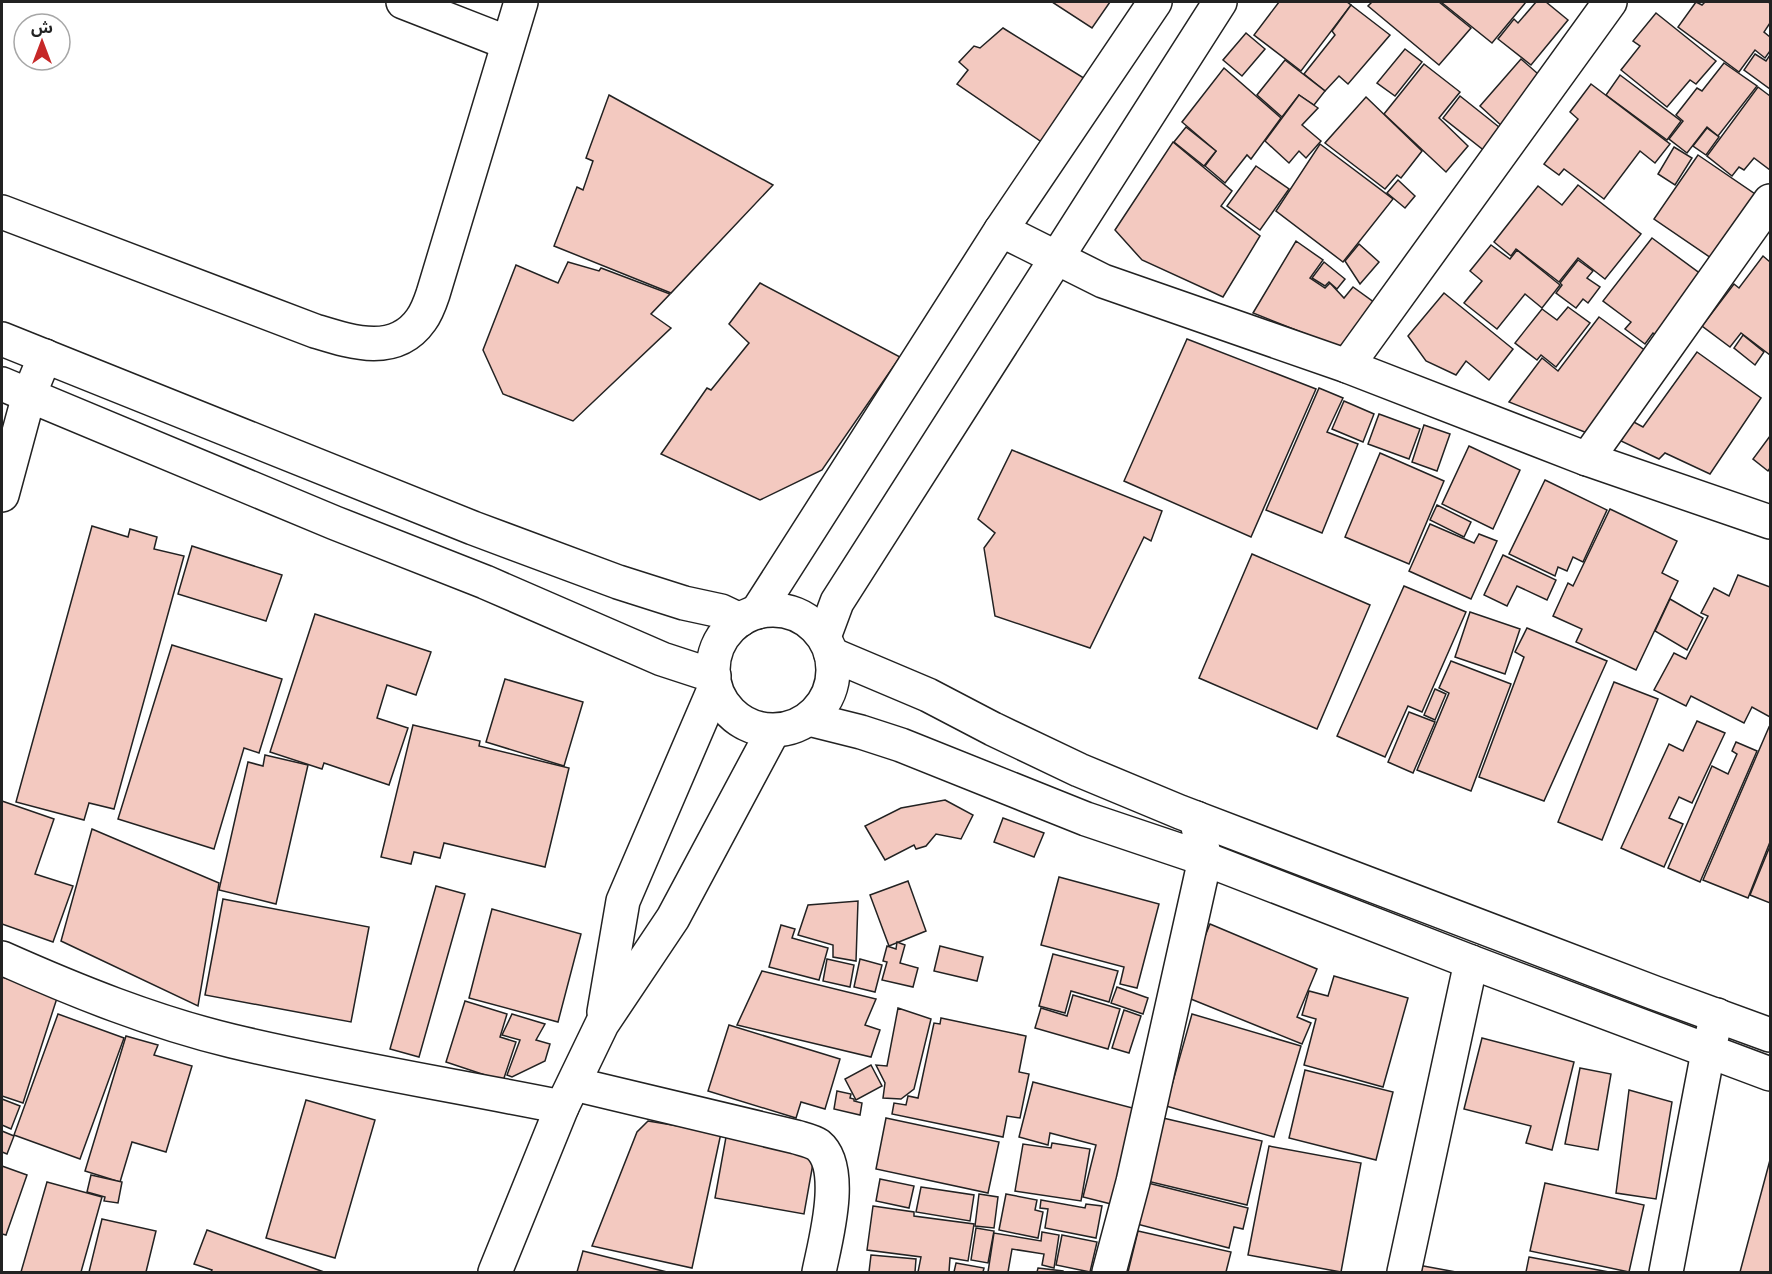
<svg xmlns="http://www.w3.org/2000/svg" width="1772" height="1274" font-family="'PT Serif','Noto Sans Arabic',serif">
  <style>
    .building { fill: #f3c9c0; stroke: #222; stroke-width: 1.5 }
    .lines { fill: none; stroke-linecap: round; stroke-linejoin: round }
    .minor-casing { stroke: #222; stroke-width: 36 }
    .major-casing { stroke: #222; stroke-width: 36 }
    .minor { stroke: #fff; stroke-width: 33 }
    .major { stroke: #fff; stroke-width: 33 }
  </style>
  <rect width="100%" height="100%" fill="#fff"/>
  <g class="building">
    <polygon points="1052,2 1110,2 1092,28"/>
    <polygon points="1279,2 1347,2 1351,5 1301,71 1254,35"/>
    <polygon points="1372,2 1439,2 1471,28 1439,65 1368,6"/>
    <polygon points="1441,2 1526,2 1492,43"/>
    <polygon points="1536,2 1546,2 1568,20 1531,65 1498,39 1514,19 1518,23"/>
    <polygon points="1696,2 1702,5 1705,2 1768,2 1770,3 1770,23 1764,32 1770,37 1770,51 1765,58 1755,50 1739,72 1678,27"/>
    <polygon points="1351,5 1390,35 1348,84 1339,76 1325,91 1304,74 1335,35 1332,31"/>
    <polygon points="1656,13 1716,61 1696,84 1690,80 1667,107 1621,70 1640,46 1633,41"/>
    <polygon points="1003,28 1087,80 1046,145 957,84 968,70 959,62 974,46 980,48"/>
    <polygon points="1246,33 1265,49 1242,76 1223,60"/>
    <polygon points="1405,49 1422,62 1395,96 1377,83"/>
    <polygon points="1755,54 1766,61 1770,55 1770,89 1744,70"/>
    <polygon points="1521,59 1545,80 1504,128 1480,106"/>
    <polygon points="1285,60 1325,91 1314,105 1299,95 1282,117 1257,95"/>
    <polygon points="1724,63 1757,86 1718,136 1707,127 1687,153 1669,139 1683,121 1676,115 1697,88 1702,91"/>
    <polygon points="1424,64 1460,92 1439,118 1468,146 1446,172 1384,114"/>
    <polygon points="1224,68 1281,118 1251,159 1247,155 1225,183 1205,166 1216,151 1182,122"/>
    <polygon points="1620,75 1681,121 1667,140 1606,95"/>
    <polygon points="1591,84 1670,144 1655,163 1640,151 1604,199 1564,169 1559,175 1544,164 1578,119 1570,112"/>
    <polygon points="1758,87 1770,96 1770,170 1754,158 1744,170 1739,167 1732,176 1707,156"/>
    <polygon points="609,95 773,185 671,293 554,246 577,187 583,190 593,161 586,158"/>
    <polygon points="1299,95 1318,108 1302,125 1321,141 1306,158 1299,151 1289,163 1265,141"/>
    <polygon points="1460,96 1504,131 1486,152 1443,118"/>
    <polygon points="1366,97 1422,151 1401,178 1397,175 1385,189 1325,143"/>
    <polygon points="1186,127 1216,151 1204,166 1174,142"/>
    <polygon points="1707,128 1719,137 1706,155 1693,146"/>
    <polygon points="1173,142 1232,191 1221,206 1260,236 1223,297 1142,260 1115,230"/>
    <polygon points="1320,144 1393,199 1343,262 1276,211"/>
    <polygon points="1674,147 1692,158 1675,185 1658,174"/>
    <polygon points="1698,155 1758,196 1714,260 1654,219"/>
    <polygon points="1256,166 1289,189 1260,230 1227,206"/>
    <polygon points="1398,180 1415,196 1405,208 1387,193"/>
    <polygon points="1578,185 1641,234 1605,279 1578,258 1559,282 1516,249 1511,256 1494,242 1538,186 1562,205"/>
    <polygon points="1652,238 1709,280 1663,341 1653,333 1645,344 1625,329 1631,322 1603,301"/>
    <polygon points="1296,241 1323,260 1310,278 1325,288 1330,283 1344,298 1353,287 1375,303 1344,349 1253,313"/>
    <polygon points="1359,244 1379,262 1360,284 1345,261"/>
    <polygon points="1491,245 1510,259 1517,250 1560,285 1542,308 1525,294 1497,329 1464,303 1482,281 1470,271"/>
    <polygon points="1763,256 1770,262 1770,355 1741,333 1730,347 1702,326 1734,284 1739,288"/>
    <polygon points="1578,260 1593,271 1587,278 1600,287 1588,303 1583,299 1576,308 1556,293 1562,285 1560,283"/>
    <polygon points="568,262 599,271 601,268 670,294 651,314 671,328 573,421 503,394 483,350 516,265 558,283"/>
    <polygon points="1324,262 1345,279 1337,289 1329,282 1325,286 1312,278"/>
    <polygon points="760,283 900,357 822,470 760,500 661,454 707,388 711,390 749,343 729,324"/>
    <polygon points="1444,293 1513,349 1489,380 1466,361 1456,375 1426,361 1408,336"/>
    <polygon points="1568,307 1590,323 1556,367 1541,355 1537,360 1515,343 1542,309 1557,320"/>
    <polygon points="1599,317 1661,362 1605,440 1509,402 1542,358 1558,371"/>
    <polygon points="1743,335 1764,352 1755,365 1734,348"/>
    <polygon points="1187,339 1316,389 1251,537 1124,481"/>
    <polygon points="1697,352 1761,398 1710,474 1665,453 1659,459 1621,441 1632,421 1643,427"/>
    <polygon points="1319,388 1343,398 1327,432 1358,444 1322,533 1266,510"/>
    <polygon points="1344,401 1374,414 1363,442 1332,429"/>
    <polygon points="1379,414 1420,429 1409,459 1368,444"/>
    <polygon points="1424,425 1450,434 1437,471 1412,462"/>
    <polygon points="1770,436 1770,468 1768,471 1753,459"/>
    <polygon points="1469,446 1520,470 1493,529 1442,504"/>
    <polygon points="1012,450 1162,511 1151,541 1144,537 1090,648 995,616 984,548 995,533 978,519"/>
    <polygon points="1380,453 1444,481 1409,564 1345,537"/>
    <polygon points="1545,480 1607,510 1583,562 1573,557 1567,571 1558,567 1555,576 1509,554"/>
    <polygon points="1437,505 1471,522 1464,537 1430,520"/>
    <polygon points="1610,509 1677,541 1662,573 1678,581 1636,670 1576,642 1582,629 1553,616 1568,583 1573,586"/>
    <polygon points="1430,524 1474,543 1479,534 1497,541 1471,599 1409,571"/>
    <polygon points="92,526 128,537 130,529 157,537 154,549 184,556 114,809 89,803 84,820 16,802"/>
    <polygon points="192,546 282,575 266,621 178,594"/>
    <polygon points="1252,554 1370,605 1317,729 1199,678"/>
    <polygon points="1503,555 1556,580 1547,600 1517,586 1507,606 1484,595"/>
    <polygon points="1738,575 1770,587 1770,717 1752,707 1744,723 1691,696 1686,706 1654,690 1674,653 1686,659 1708,616 1701,613 1714,588 1729,596"/>
    <polygon points="1404,586 1466,612 1422,712 1408,706 1385,757 1337,736"/>
    <polygon points="1670,599 1703,618 1687,650 1655,631"/>
    <polygon points="1470,612 1520,629 1505,674 1455,657"/>
    <polygon points="315,614 431,652 416,695 387,685 377,718 408,728 389,785 324,763 322,769 270,752"/>
    <polygon points="1527,628 1607,661 1544,801 1479,777 1524,657 1515,652"/>
    <polygon points="172,645 282,679 259,753 244,748 214,849 118,819"/>
    <polygon points="1451,661 1511,684 1471,791 1417,770 1449,693 1439,688"/>
    <polygon points="505,679 583,702 564,766 486,742"/>
    <polygon points="1614,682 1658,699 1602,840 1558,822"/>
    <polygon points="1435,689 1446,694 1435,720 1424,715"/>
    <polygon points="1409,712 1435,722 1413,773 1388,762"/>
    <polygon points="1697,721 1725,733 1692,803 1679,797 1669,818 1683,824 1664,867 1621,848 1669,744 1683,751"/>
    <polygon points="413,725 480,741 479,746 569,768 545,867 444,843 440,858 414,852 411,864 381,857"/>
    <polygon points="1769,727 1770,728 1770,842 1748,898 1703,880"/>
    <polygon points="1736,742 1757,751 1700,882 1668,868 1712,766 1728,774 1737,754 1732,751"/>
    <polygon points="265,755 308,765 276,904 219,890 248,762 263,766"/>
    <polygon points="945,800 973,815 961,839 936,834 926,846 916,849 914,845 885,860 865,826 901,808"/>
    <polygon points="2,801 54,819 35,874 73,886 53,942 2,924"/>
    <polygon points="1003,818 1044,833 1034,857 994,842"/>
    <polygon points="92,829 219,883 198,1006 61,941"/>
    <polygon points="1770,846 1770,903 1750,895"/>
    <polygon points="1059,877 1159,904 1137,988 1120,984 1124,967 1041,945"/>
    <polygon points="908,881 926,931 889,946 870,895"/>
    <polygon points="436,886 465,894 419,1057 390,1049"/>
    <polygon points="223,899 369,927 351,1022 205,995"/>
    <polygon points="858,901 856,961 833,957 833,945 798,935 808,905"/>
    <polygon points="492,909 581,934 558,1022 469,998"/>
    <polygon points="1210,924 1317,969 1297,1017 1311,1023 1302,1044 1181,995"/>
    <polygon points="781,925 795,929 792,938 828,948 819,980 769,967"/>
    <polygon points="897,942 905,945 900,963 918,968 913,987 882,980 887,962 883,961 887,946 896,949"/>
    <polygon points="940,946 983,957 977,981 934,971"/>
    <polygon points="1053,954 1118,971 1109,1002 1071,991 1065,1013 1039,1006"/>
    <polygon points="827,959 854,965 850,987 823,981"/>
    <polygon points="860,959 882,965 875,992 854,987"/>
    <polygon points="762,971 876,999 865,1025 880,1030 871,1057 737,1025"/>
    <polygon points="1334,976 1408,998 1383,1087 1304,1065 1316,1019 1302,1015 1309,991 1328,996"/>
    <polygon points="2,977 58,995 23,1103 2,1096"/>
    <polygon points="1117,987 1148,998 1143,1014 1111,1003"/>
    <polygon points="1073,995 1120,1009 1108,1049 1035,1028 1041,1008 1067,1016"/>
    <polygon points="465,1001 507,1014 500,1037 516,1042 503,1081 446,1062"/>
    <polygon points="898,1008 931,1019 914,1089 901,1099 883,1098 885,1083 876,1065 887,1066"/>
    <polygon points="1124,1010 1141,1016 1129,1053 1112,1048"/>
    <polygon points="58,1014 124,1038 80,1159 14,1135"/>
    <polygon points="512,1014 545,1024 536,1040 550,1044 545,1061 512,1077 507,1075 520,1040 502,1035"/>
    <polygon points="1192,1014 1301,1046 1274,1137 1166,1106"/>
    <polygon points="941,1018 1026,1036 1019,1072 1029,1074 1020,1118 1007,1116 1003,1137 892,1114 894,1103 906,1105 908,1096 918,1098 934,1023 940,1024"/>
    <polygon points="729,1025 840,1059 825,1109 801,1102 796,1118 708,1091"/>
    <polygon points="126,1036 158,1045 154,1055 192,1066 166,1152 132,1142 120,1182 85,1171"/>
    <polygon points="1482,1038 1574,1062 1552,1150 1526,1143 1531,1126 1464,1109"/>
    <polygon points="871,1065 882,1086 856,1100 845,1079"/>
    <polygon points="1580,1068 1611,1074 1598,1150 1565,1144"/>
    <polygon points="1305,1070 1393,1092 1376,1160 1289,1138"/>
    <polygon points="1033,1082 1144,1111 1119,1206 1083,1197 1096,1145 1050,1133 1048,1145 1019,1137"/>
    <polygon points="1629,1090 1672,1102 1656,1199 1616,1193"/>
    <polygon points="837,1091 851,1094 850,1098 854,1099 854,1101 862,1103 860,1115 834,1109"/>
    <polygon points="2,1099 20,1106 11,1129 2,1125"/>
    <polygon points="306,1100 375,1120 335,1258 266,1238"/>
    <polygon points="886,1118 999,1142 988,1193 876,1169"/>
    <polygon points="1163,1118 1262,1141 1247,1205 1147,1181"/>
    <polygon points="648,1121 721,1133 692,1268 592,1246 637,1132"/>
    <polygon points="2,1131 14,1136 7,1154 2,1152"/>
    <polygon points="726,1137 815,1152 804,1214 715,1198"/>
    <polygon points="1052,1143 1090,1149 1081,1201 1015,1191 1023,1144 1051,1148"/>
    <polygon points="1269,1146 1361,1163 1341,1272 1248,1255"/>
    <polygon points="1770,1160 1770,1272 1740,1272"/>
    <polygon points="2,1166 27,1175 6,1235 2,1234"/>
    <polygon points="91,1175 122,1182 118,1203 104,1201 105,1197 87,1192"/>
    <polygon points="880,1179 914,1186 909,1208 876,1201"/>
    <polygon points="47,1182 102,1197 81,1272 21,1272"/>
    <polygon points="1144,1182 1248,1208 1243,1229 1234,1227 1229,1248 1133,1223"/>
    <polygon points="1545,1183 1644,1205 1629,1272 1530,1251"/>
    <polygon points="921,1187 974,1195 970,1221 916,1212"/>
    <polygon points="979,1194 998,1197 994,1228 975,1226"/>
    <polygon points="1006,1194 1037,1200 1035,1210 1043,1212 1038,1238 999,1230"/>
    <polygon points="1041,1200 1085,1208 1086,1204 1102,1206 1096,1238 1045,1228 1048,1209 1040,1208"/>
    <polygon points="873,1206 914,1212 914,1216 974,1224 968,1261 950,1258 949,1272 918,1272 921,1257 867,1250"/>
    <polygon points="102,1219 156,1231 146,1272 89,1272"/>
    <polygon points="976,1228 994,1231 988,1263 971,1260"/>
    <polygon points="207,1230 324,1272 211,1272 212,1270 194,1264"/>
    <polygon points="1138,1231 1231,1252 1226,1272 1128,1272"/>
    <polygon points="1042,1232 1059,1235 1054,1268 1042,1265 1044,1254 1012,1249 1008,1272 988,1272 994,1233 1041,1241"/>
    <polygon points="1062,1235 1097,1242 1090,1272 1056,1265"/>
    <polygon points="583,1251 667,1272 577,1272"/>
    <polygon points="871,1255 916,1259 915,1272 869,1272"/>
    <polygon points="1529,1257 1609,1272 1526,1272"/>
    <polygon points="956,1263 984,1268 983,1272 954,1272"/>
    <polygon points="1418,1265 1456,1272 1417,1272"/>
    <polygon points="1038,1268 1063,1271 1063,1272 1037,1272"/>
  </g>
  <g class="lines">
    <g class="minor-casing">
      <g id="minor">
        <polyline points="403,2 508,43"/>
        <path d="M2,212L315,331C351,342 395,357 421,320C427,312 430,303 433,294L521,2"/>
        <polyline points="1001,230 1103,281 1347,366 1587,459 1770,522"/>
        <polyline points="1347,366 1610,2"/>
        <polyline points="1587,459 1770,201"/>
        <polyline points="2,495 29,395 45,356"/>
        <polyline points="757,612 1001,230 1155,2"/>
        <polyline points="824,637 837,602 1220,2"/>
        <path d="M2,958C76,991 153,1022 232,1041C341,1067 452,1085 562,1107"/>
        <polyline points="604,1012 623,901 715,687"/>
        <path d="M574,1084L796,1137C802,1139 812,1141 818,1145C846,1168 825,1242 819,1272"/>
        <polyline points="495,1272 562,1107 602,1024 673,918 773,731"/>
        <polyline points="1109,1272 1133,1182 1205,859 1196,818"/>
        <polyline points="1404,1272 1471,962"/>
        <polyline points="1666,1272 1708,1052 1717,1015"/>
      </g>
    </g>
    <g class="major-casing">
      <g id="major">
        <polyline points="2,339 473,528 618,582 684,603 721,611 740,620"/>
        <polyline points="2,384 335,523 485,582 662,659 714,676"/>
        <circle cx="773" cy="670" r="60"/>
        <polyline points="831,654 928,695 993,729 1079,770 1180,812 1655,993 1770,1035"/>
        <polyline points="809,719 861,732 901,745 1086,819 1205,859 1471,962 1770,1074"/>
      </g>
    </g>
    <use href="#minor" class="minor"/>
    <use href="#major" class="major"/>
  </g>
  <rect width="1772" height="1274" fill="none" stroke="#222222" stroke-width="6"/>
  <g transform="translate(42 42)"><circle r="28" fill="#ffffff" stroke="#a7a7a7" stroke-width="1.5"/>
  <path d="M0-4.5L10 22L0 15L-10 22Z" fill="#c62828"/>
  <text y="-9" font-size="16" font-weight="bold" text-anchor="middle" fill="#222222">ش</text>
  </g>
</svg>
